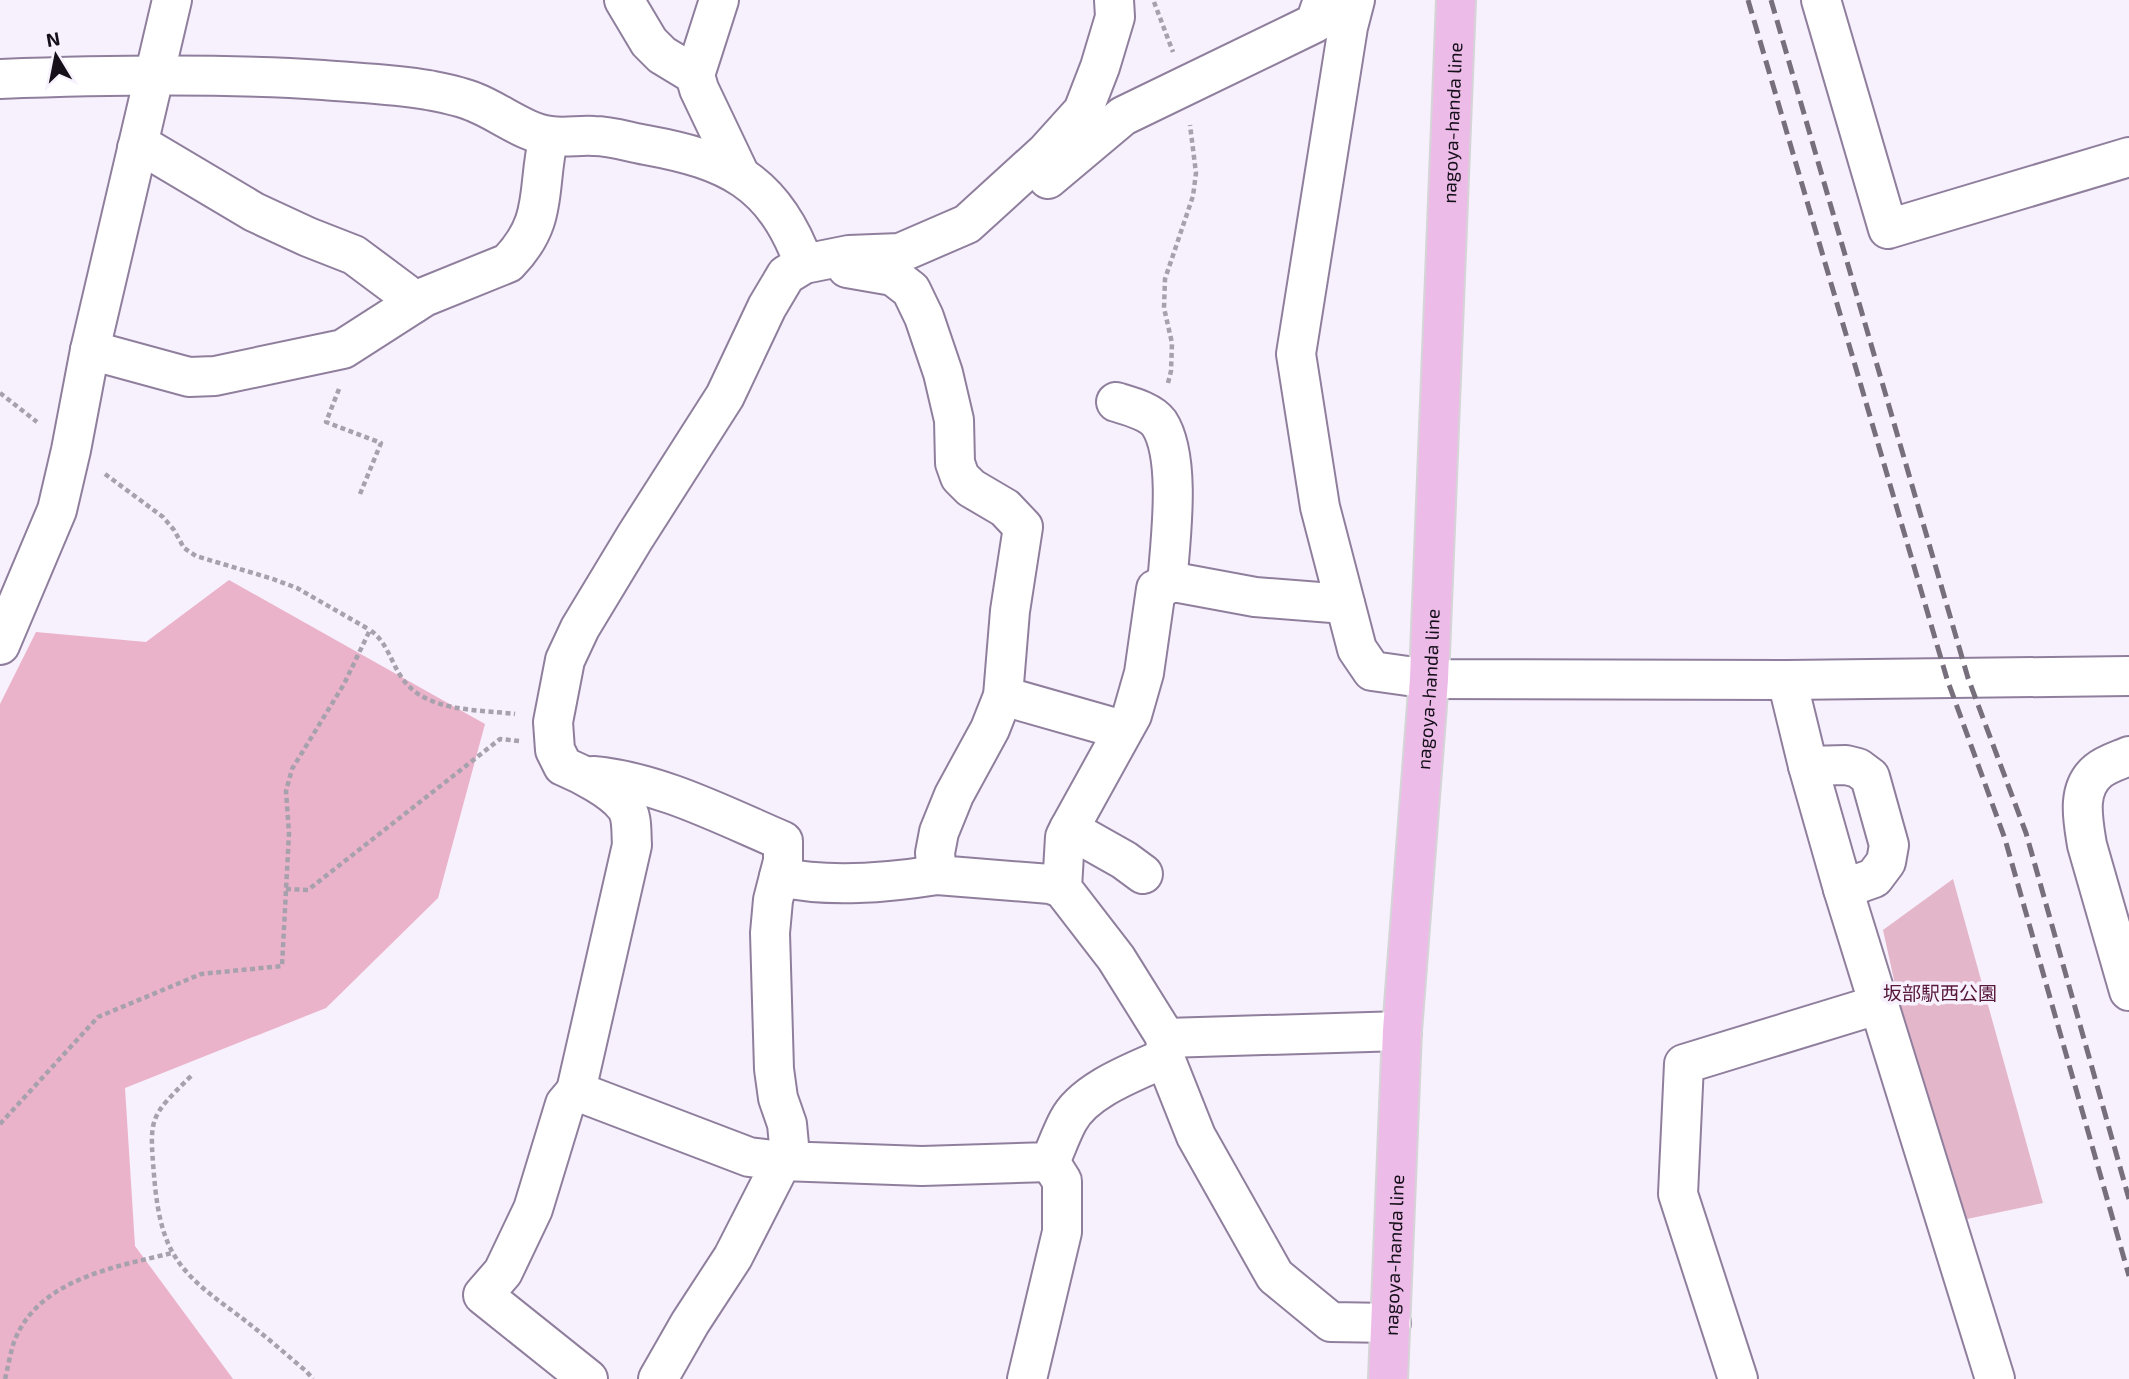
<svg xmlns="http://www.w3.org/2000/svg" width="2129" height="1379" font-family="'Exo 2','Noto Sans JP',sans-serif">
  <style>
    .green { fill: #e4b6c9 }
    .forest { fill: #eab3ca }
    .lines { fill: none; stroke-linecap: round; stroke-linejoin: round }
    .minor-casing { stroke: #8f7f9d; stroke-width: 42 }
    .major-casing { stroke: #d5d4d6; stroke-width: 42 }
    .path { stroke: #a7a1ad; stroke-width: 4.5; stroke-dasharray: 5 3.5; stroke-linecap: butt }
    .minor { stroke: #fff; stroke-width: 38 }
    .major { stroke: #edbbe8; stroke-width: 38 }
    .rail { stroke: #77707c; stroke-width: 5; stroke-dasharray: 14 7; stroke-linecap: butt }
    .labels { text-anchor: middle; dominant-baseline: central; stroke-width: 7; stroke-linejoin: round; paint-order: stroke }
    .street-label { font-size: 19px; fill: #150f1a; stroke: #f7f0fd }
    .park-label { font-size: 19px; fill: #551637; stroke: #f7f0fd }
  </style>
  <rect width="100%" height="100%" fill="#f7f0fd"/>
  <polygon class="green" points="1953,879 2043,1203 1962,1220 1898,998 1883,930"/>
  <polygon class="forest" points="229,580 485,724 438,898 326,1008 125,1088 135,1246 233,1379 0,1379 0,704 36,632 146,642"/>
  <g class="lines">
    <g class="minor-casing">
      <g id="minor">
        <polyline points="624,0 649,42 662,55 695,75"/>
        <polyline points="719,0 695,75 699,89 739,173"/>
        <polyline points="1355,0 1348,27 1296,354 1320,507 1357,649 1372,671 1429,679 1787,680 2129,676"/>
        <polyline points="1821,0 1888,229 2129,157"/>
        <path d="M0,79C107,75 215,73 323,80C358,83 393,84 428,90C443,93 460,96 474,102C498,111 526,134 551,136C565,138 580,135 594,136C611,136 629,142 646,145C728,160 774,181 804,264"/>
        <polyline points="137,148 148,149 254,212 308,237 354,255 405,293 413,304"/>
        <polyline points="1048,179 1123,116 1315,23 1323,0"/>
        <polyline points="847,268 893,276 911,290 924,317 943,373 954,420 955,463 960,477 971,488 1005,508 1023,527 1010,611 1003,696 990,729 954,795 939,832 935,853 937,875 1050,884 1062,888"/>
        <path d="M90,350L189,377L215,376L343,349L424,297L508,263C550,220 536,188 549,136"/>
        <path d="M1116,402C1129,406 1150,411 1159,423C1182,458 1170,543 1167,585"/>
        <polyline points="1345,604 1255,597 1174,582 1156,589 1144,673 1132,715 1069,829 1065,837 1062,888 1116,958 1166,1038 1402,1031"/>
        <polyline points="0,645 57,510 71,450 90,350 172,0"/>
        <polyline points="1787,680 1808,766 1843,889 1995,1379"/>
        <polyline points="1003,696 1112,727 1121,733"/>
        <path d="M2129,756C2120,760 2106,764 2098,771C2076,789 2083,820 2087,845L2129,991"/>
        <polyline points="1808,766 1846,765 1858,768 1870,777 1889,845 1886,862 1874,878 1843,889"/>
        <path d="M593,776C659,782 722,815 783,841V861L773,900L770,933L774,1069L778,1098L787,1124L789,1145L782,1161L922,1166L1050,1162C1056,1149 1061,1134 1068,1121C1084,1090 1134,1072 1165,1058"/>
        <polyline points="1069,829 1124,860 1143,874"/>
        <path d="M779,877C830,888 886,883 937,875"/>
        <polyline points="1166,1038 1165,1058 1196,1136 1275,1276 1331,1322 1391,1323"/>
        <polyline points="576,1091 565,1104 533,1209 503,1272 483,1295 588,1379"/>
        <path d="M658,1379L690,1323L733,1257L782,1161L749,1157L576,1091L632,845C631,834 633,816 625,806C613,790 582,774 563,766L555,750L553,722L565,660L580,628L635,537L725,396L767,307L786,275L804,264L849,255L900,253L967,224L1046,152L1083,111L1100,67L1115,17L1114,0"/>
        <polyline points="1027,1379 1062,1232 1062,1181 1050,1162"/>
        <polyline points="1738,1379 1678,1194 1684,1064 1880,1004"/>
      </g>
    </g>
    <g class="major-casing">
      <g id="major">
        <path id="s1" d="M1388,1379L1402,1031L1429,679L1456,0"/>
      </g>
    </g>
    <g class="path">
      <polyline points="1154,2 1173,52"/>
      <polyline points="1168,383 1171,371 1172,343 1164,308 1165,279 1193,196 1196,173 1190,125"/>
      <polyline points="339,389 326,422 381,443 360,494"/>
      <polyline points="0,393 37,422"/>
      <polyline points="105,474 163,517 174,530 184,548 196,556 273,579 297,588 370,630"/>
      <polyline points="286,889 308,890 500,739 519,741"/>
      <path d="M191,1076C150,1117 149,1116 154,1175C156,1200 160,1231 173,1253C190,1284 225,1304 252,1326C270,1340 288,1356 306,1371L313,1379"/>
      <path d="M0,1124L98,1017L201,974L282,966L289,833L286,791L292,769L344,684L370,630C386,641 390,659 400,675C423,713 477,709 515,714"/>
      <path d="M5,1379C8,1367 10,1354 14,1342C38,1279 115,1267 172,1253"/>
    </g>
    <use href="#minor" class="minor"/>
    <use href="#major" class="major"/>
    <g class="rail">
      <polyline points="1748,0 1947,679 2005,839 2129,1276"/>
      <polyline points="1771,0 1968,678 2026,833 2129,1199"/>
    </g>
  </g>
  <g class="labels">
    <g class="street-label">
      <text stroke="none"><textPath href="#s1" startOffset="1258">nagoya-handa line</textPath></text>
      <text stroke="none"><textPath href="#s1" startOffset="691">nagoya-handa line</textPath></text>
      <text stroke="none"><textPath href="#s1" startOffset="124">nagoya-handa line</textPath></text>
    </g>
    <g class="park-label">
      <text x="1940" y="992">坂部駅西公園</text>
    </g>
  </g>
  <g transform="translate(56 56) rotate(350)" stroke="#f7f0fd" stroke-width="5" paint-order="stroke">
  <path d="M0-5L12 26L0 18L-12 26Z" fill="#150f1a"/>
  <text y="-10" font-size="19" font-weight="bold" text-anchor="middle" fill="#150f1a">N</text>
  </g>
</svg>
